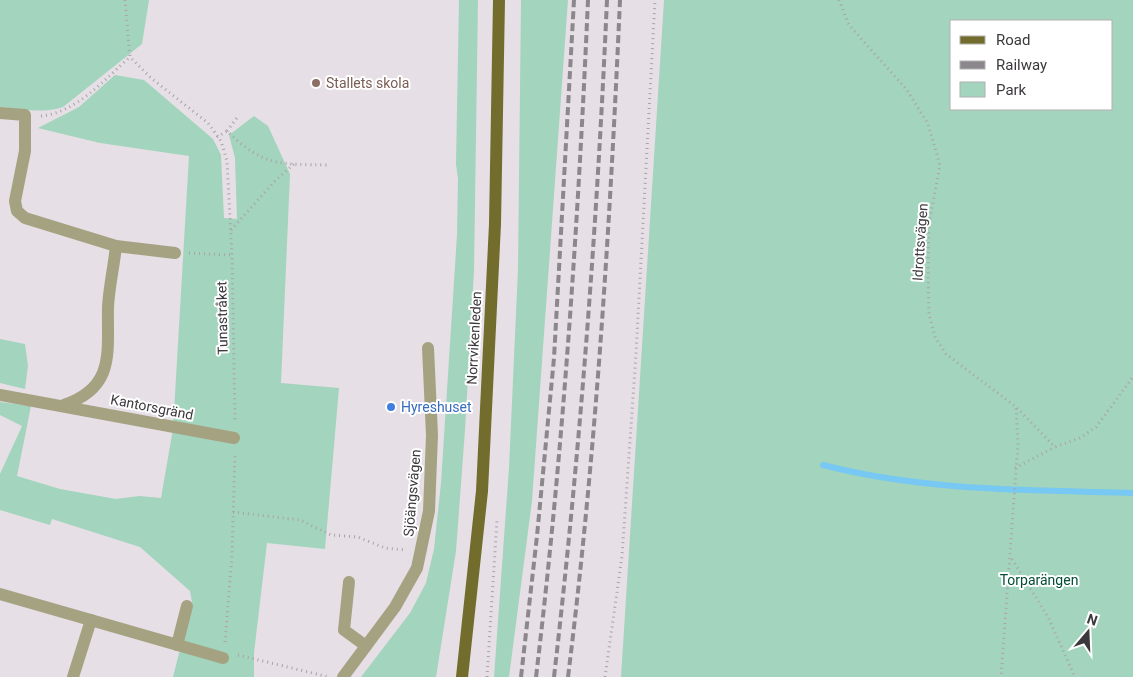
<svg xmlns="http://www.w3.org/2000/svg" width="1133" height="677" font-family="Roboto,sans-serif">
  <style>
    .green { fill: #a3d4bd; fill-rule: evenodd }
    .lines { fill: none; stroke-linecap: round; stroke-linejoin: round }
    .stream { stroke: #77c8f2; stroke-width: 6 }
    .path { stroke: #a9a3a9; stroke-width: 3; stroke-dasharray: 1 4; stroke-linecap: butt }
    .minor { stroke: #a5a282; stroke-width: 12 }
    .major { stroke: #726c2d; stroke-width: 12 }
    .rail { stroke: #8c878c; stroke-width: 4; stroke-dasharray: 8 4; stroke-linecap: butt }
    .education-dot { fill: #8d6e63; stroke: #fff; stroke-width: 2 }
    .shop-dot { fill: #3f7fe0; stroke: #fff; stroke-width: 2 }
    .labels { text-anchor: middle; dominant-baseline: central; stroke-width: 4; stroke-linejoin: round; paint-order: stroke }
    .education-label { font-size: 14px; fill: #785e54; stroke: #fff; text-anchor: start }
    .street-label { font-size: 14px; fill: #3c393c; stroke: #fff }
    .shop-label { font-size: 14px; fill: #366cbe; stroke: #fff; text-anchor: start }
    .park-label { font-size: 14px; fill: #024d35; stroke: #fff }
  </style>
  <rect width="100%" height="100%" fill="#e6dfe6"/>
  <g class="green">
    <path d="M0,0H149L142,44L63,107C43,114 21,109 0,107Z"/>
    <polygon points="459,0 478,0 474,271 465,430 456,551 436,677 361,677 410,613 426,583 434,549 441,483 457,235 458,179 456,164"/>
    <polygon points="521,0 568,0 532,501 509,677 494,677 509,468 518,269"/>
    <path d="M664,0H1133V677H621ZM952,21H1112V109H952Z"/>
    <polygon points="115,75 144,80 213,139 221,155 224,218 237,219 235,158 229,135 254,116 268,126 290,174 281,383 339,388 325,549 267,543 254,653 254,677 173,677 192,602 190,591 140,547 52,519 50,525 0,510 0,474 22,426 0,415 0,402 31,406 17,476 60,489 116,499 139,496 161,498 173,429 189,156 100,143 38,128 79,107"/>
    <polygon points="0,339 25,344 28,366 25,389 0,383"/>
  </g>
  <g class="lines">
    <path class="stream" d="M823,465C923,491 1030,490 1133,493"/>
    <g class="path">
      <polyline points="125,0 130,57 151,78 208,123 221,141 227,161 232,255 235,422"/>
      <polyline points="839,0 849,25 907,90 928,124 940,165 929,224 928,275 929,314 935,337 946,354 1016,407 1018,443 1001,677"/>
      <path d="M41,116C76,113 105,79 130,57"/>
      <polyline points="227,131 239,115"/>
      <path d="M217,137L227,131C264,167 280,164 328,165"/>
      <polyline points="231,230 275,181 294,164"/>
      <polyline points="189,253 232,255"/>
      <polyline points="1017,408 1055,447 1080,438 1096,427 1133,377"/>
      <polyline points="1015,468 1055,447"/>
      <polyline points="233,512 300,520 331,535 358,537 385,548 406,550"/>
      <polyline points="1012,559 1048,617 1075,677"/>
      <polyline points="225,642 232,555 235,454"/>
      <polyline points="238,655 329,677"/>
      <polyline points="487,677 497,520"/>
      <polyline points="605,677 622,556 636,354 655,0"/>
    </g>
    <g class="minor">
      <polyline points="0,113 25,115 25,151 15,201 17,211 25,218 116,246 175,253"/>
      <polyline points="0,395 234,438"/>
      <path d="M64,405C116,387 107,352 108,307C109,287 114,266 116,246"/>
      <polyline points="349,582 344,630 366,646"/>
      <polyline points="0,594 223,658"/>
      <polyline points="177,645 187,606"/>
      <polyline points="73,677 91,620"/>
      <polyline points="343,677 395,607 417,568 429,511 432,435 428,348"/>
    </g>
    <polyline class="major" points="462,677 482,491 495,224 499,0"/>
    <g class="rail">
      <polyline points="521,677 537,536 554,358 574,0"/>
      <path d="M536,677C563,452 578,226 588,0"/>
      <path d="M554,677C580,452 597,226 607,0"/>
      <path d="M568,677C596,452 610,226 620,0"/>
    </g>
  </g>
  <circle class="education-dot" cx="316" cy="83" r="5"/>
  <circle class="shop-dot" cx="391" cy="407" r="5"/>
  <g class="labels">
    <g class="education-label">
      <text x="326" y="83">Stallets skola</text>
    </g>
    <g class="street-label">
      <text transform="translate(920 242) rotate(-86)">Idrottsvägen</text>
      <text transform="translate(222 318) rotate(-91)">Tunastråket</text>
      <text transform="translate(474 338) rotate(-87)">Norrvikenleden</text>
      <text transform="translate(152 407) rotate(11)">Kantorsgränd</text>
      <text transform="translate(412 493) rotate(-85)">Sjöängsvägen</text>
    </g>
    <g class="shop-label">
      <text x="401" y="407">Hyreshuset</text>
    </g>
    <g class="park-label">
      <text x="1039" y="580">Torparängen</text>
    </g>
  </g>
  <rect x="950" y="20" width="162" height="90" fill="#ffffff" stroke="#b1b0b1"/>
  <rect x="960" y="36" width="25" height="8" fill="#726c2d" stroke="#b1b0b1"/>
  <text x="996" y="45" font-size="15" fill="#3c393c">Road</text>
  <rect x="960" y="61" width="25" height="8" fill="#8c878c" stroke="#b1b0b1"/>
  <text x="996" y="70" font-size="15" fill="#3c393c">Railway</text>
  <rect x="960" y="82" width="25" height="15" fill="#a3d4bd" stroke="#b1b0b1"/>
  <text x="996" y="95" font-size="15" fill="#3c393c">Park</text>
  <g transform="translate(1088 632) rotate(19)" stroke="#ffffff" stroke-width="4" paint-order="stroke">
  <path d="M0-4L9 19L0 12L-9 19Z" fill="#3c393c"/>
  <text y="-8" font-size="14" font-weight="bold" text-anchor="middle" fill="#3c393c">N</text>
  </g>
</svg>
